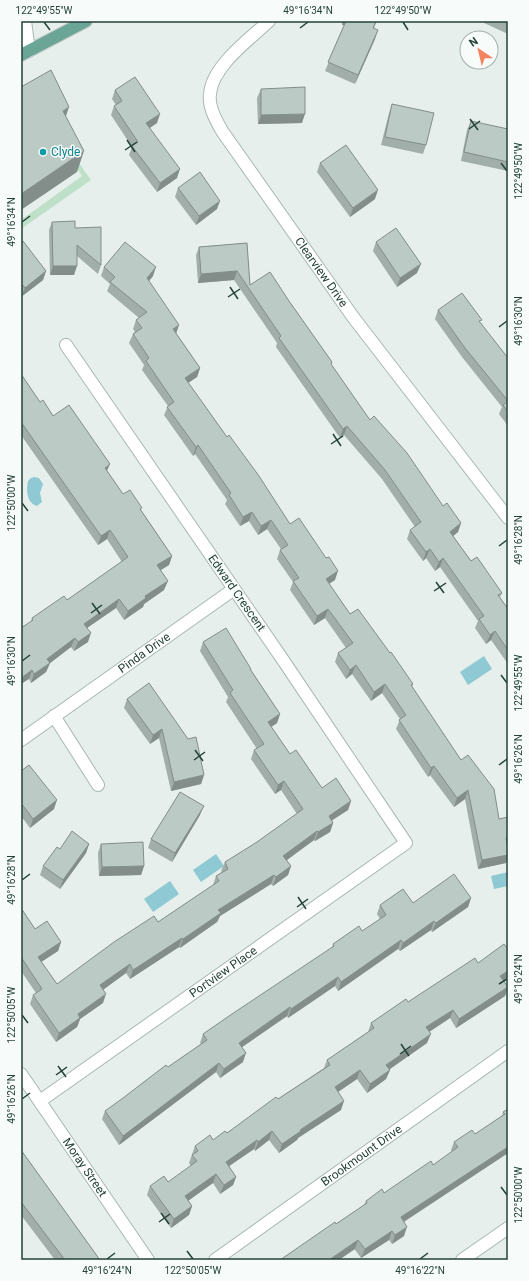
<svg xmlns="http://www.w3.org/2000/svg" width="529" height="1281" font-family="Roboto,sans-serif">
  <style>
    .green { fill: #bfe0c8 }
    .water { fill: #8ec9d4 }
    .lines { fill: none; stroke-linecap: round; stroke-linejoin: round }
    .minor-casing { stroke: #a8b8b2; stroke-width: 14 }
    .major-casing { stroke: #c2cac8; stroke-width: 14 }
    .minor { stroke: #fff; stroke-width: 12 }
    .major { stroke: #6aa596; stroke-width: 12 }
    .wall { fill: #a1aea9 }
    .shaded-wall { fill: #838d89 }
    .building { fill: #bbcac4; stroke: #838d89 }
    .ticks { fill: none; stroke: #24423a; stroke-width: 1.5 }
    .culture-dot { fill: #0f9aa8; stroke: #f7fbf9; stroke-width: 1.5 }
    .labels { text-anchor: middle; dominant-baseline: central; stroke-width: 3; stroke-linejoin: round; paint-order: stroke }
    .culture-label { font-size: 12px; fill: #0d838f; stroke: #f7fbf9; text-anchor: start }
    .street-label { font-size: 12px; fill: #24423a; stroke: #f7fbf9 }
    .neatline { fill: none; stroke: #24423a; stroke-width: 1.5 }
    .ticks-label { font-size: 10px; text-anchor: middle; fill: #24423a }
  </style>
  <rect width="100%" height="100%" fill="#e6efeb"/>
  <polygon class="green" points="76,159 91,180 21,229 21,220 82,176 74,164"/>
  <g class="water">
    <path d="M34,477L39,478L43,484L40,493L42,502L37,506C27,503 26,491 28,481L31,478Z"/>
    <polygon points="484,656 492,669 468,685 460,672"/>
    <polygon points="216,854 224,866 201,882 193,870"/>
    <polygon points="508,872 508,886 494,889 491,876"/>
    <polygon points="170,881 179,894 153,912 144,899"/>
  </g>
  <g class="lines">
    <g class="minor-casing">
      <g id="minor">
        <polyline points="25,21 29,51"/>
        <path id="s1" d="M269,21C250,39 212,66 210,94C208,107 216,120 222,131L353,317L508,518"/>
        <polyline points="54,716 98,785"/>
        <path id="s2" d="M21,740L234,589"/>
        <path id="s3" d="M21,1074L148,1260"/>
        <path id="s4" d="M40,1101L406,843L283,660L66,345"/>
        <path id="s5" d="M215,1260L508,1051"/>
        <polyline points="462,1260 508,1228"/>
      </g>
    </g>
    <g class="major-casing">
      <polyline id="major" points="21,55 86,21"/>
    </g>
    <use href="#minor" class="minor"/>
    <use href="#major" class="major"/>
  </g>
  <g class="wall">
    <polygon points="343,21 377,21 374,28 375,39 355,84 325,71 344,25 342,25"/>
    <polygon points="484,21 508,21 508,34 484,23"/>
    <polygon points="261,89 302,123 258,124 257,98"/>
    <polygon points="115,90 157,123 150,128 177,178 157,192 129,155 132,147 111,115 114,106 116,105 112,99"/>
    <polygon points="392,104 426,145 423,154 381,145 389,113"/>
    <polygon points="471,121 508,129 508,171 461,161 467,130"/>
    <polygon points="320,163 375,199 350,217 317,172"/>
    <polygon points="178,188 217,209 196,225 175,197"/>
    <polygon points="52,222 75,228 101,265 98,274 77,256 74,275 50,275 49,230"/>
    <polygon points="21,242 46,271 43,280 21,297"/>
    <polygon points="376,242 417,273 397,287 373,251"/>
    <polygon points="247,243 250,285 289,301 332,362 331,365 370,420 443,506 461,523 458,532 453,536 471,561 502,593 500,597 508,609 508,664 491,640 486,644 475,628 478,621 440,567 435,571 426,558 423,561 407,539 410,530 415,527 382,479 344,435 340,438 276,347 277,343 234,280 198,283 196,255 199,247"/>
    <polygon points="104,267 153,276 149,281 176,333 200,368 197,377 188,383 227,437 290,524 335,580 329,584 350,614 390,653 413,684 412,687 499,819 508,846 506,863 478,869 465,799 454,807 430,775 428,777 396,729 400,719 382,693 371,701 352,674 346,679 335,662 338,653 346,648 325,618 314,625 290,590 293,582 277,559 280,550 281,549 267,529 258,535 249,521 240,526 225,504 227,500 195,454 193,456 164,415 168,406 142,370 144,365 129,343 133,334 135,332 133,329 136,320 139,318 107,291 110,284 101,276"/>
    <polygon points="438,310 480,323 508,358 508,426 499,414 502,407 462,357 435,319"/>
    <polygon points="21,374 40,402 107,471 123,494 141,510 172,556 169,565 161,570 164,590 144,604 143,607 124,620 116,608 87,628 88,642 74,651 71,647 50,663 46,672 31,683 29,679 31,621 32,618 67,600 122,562 107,539 98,545 21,435"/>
    <polygon points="203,642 251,670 280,714 277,723 271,727 290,754 322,788 351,801 348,810 332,820 333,823 330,832 315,841 314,840 287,860 291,866 288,875 273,886 271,884 220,916 217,922 180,948 179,947 130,979 126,973 103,990 103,1003 80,1019 77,1027 56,1042 30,1004 33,995 36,993 21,971 21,908 35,929 61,942 58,951 41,962 57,984 158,922 213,885 216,876 222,872 221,871 225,862 257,842 297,814 281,790 275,794 251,759 254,750 257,749 226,702 228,697 200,651"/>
    <polygon points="127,699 188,739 204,775 201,784 171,791 159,738 150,744 124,708"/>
    <polygon points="21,771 54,809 30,828 21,816"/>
    <polygon points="200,815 172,862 148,848 151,839"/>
    <polygon points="89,844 86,853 60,889 40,875 43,866 60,849"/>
    <polygon points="101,844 144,866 141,875 99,876 98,853"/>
    <polygon points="471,898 468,907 432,932 431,930 400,951 398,949 338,991 335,986 288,1018 287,1016 242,1047 243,1062 220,1078 216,1072 119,1145 102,1119 105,1111 201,1044 200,1043 203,1034 332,948 333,944 362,931 380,919 377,914 380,905"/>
    <polygon points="508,947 508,977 503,981 508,987 505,996 456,1028 450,1018 429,1032 427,1043 389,1069 390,1070 386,1079 367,1093 357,1079 338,1092 341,1110 298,1138 297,1140 279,1153 269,1140 255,1151 254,1149 229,1166 236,1177 233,1185 220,1194 213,1183 188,1201 192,1206 189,1215 171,1228 147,1195 150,1186 168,1182 191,1166 189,1163 195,1146 213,1140 227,1133 324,1068 327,1060 368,1032 371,1023 478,963"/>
    <polygon points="508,1109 508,1153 404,1222 404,1236 392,1244 389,1240 361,1258 336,1224 364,1205 366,1201 384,1193 433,1165 452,1152 451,1150 454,1142 475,1134 502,1116 503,1112"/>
    <polygon points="21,1150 100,1260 55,1260 21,1215"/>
  </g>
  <g class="shaded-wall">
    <polygon points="343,21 346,21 345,25 342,25"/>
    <polygon points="378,30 375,39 355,84 358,75"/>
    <polygon points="69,107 62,128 63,111"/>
    <polygon points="160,114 157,123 143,132 146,123"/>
    <polygon points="305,114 302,123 258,124 261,115"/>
    <polygon points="84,151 77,172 21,210 21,194"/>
    <polygon points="180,169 177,178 157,192 160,183"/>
    <polygon points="378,190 375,199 350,217 353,208"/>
    <polygon points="220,201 217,209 196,225 199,216"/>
    <polygon points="421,264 417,273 397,287 400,278"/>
    <polygon points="53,266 77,266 74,275 50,275"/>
    <polygon points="156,267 153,276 144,287 147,278"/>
    <polygon points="46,271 43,280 21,297 25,288"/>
    <polygon points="237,271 234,280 198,283 201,274"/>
    <polygon points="179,325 176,334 173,329"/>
    <polygon points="200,368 197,377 182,387 185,378"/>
    <polygon points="347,426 344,435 340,438 343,429"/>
    <polygon points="198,445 195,454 193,456 196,447"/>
    <polygon points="110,464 106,473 105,468"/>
    <polygon points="252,512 249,521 240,526 243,517"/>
    <polygon points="271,520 267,529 258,535 261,526"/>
    <polygon points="461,523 458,532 447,541 450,532"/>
    <polygon points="110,530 107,539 98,545 101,536"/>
    <polygon points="430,549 426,558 423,561 426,552"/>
    <polygon points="172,556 169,565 154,574 157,565"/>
    <polygon points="443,558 440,567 435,571 439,562"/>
    <polygon points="338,571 335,580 322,588 326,579"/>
    <polygon points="168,581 164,590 144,604 143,607 124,620 128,611 145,596"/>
    <polygon points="119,599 116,608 81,632 84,624"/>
    <polygon points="328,609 325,618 314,625 317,616"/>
    <polygon points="495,631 491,640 486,644 490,635"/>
    <polygon points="91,633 88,642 74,651 78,642"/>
    <polygon points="75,638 71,647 45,667 50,663 46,672 31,683 34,674 47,659"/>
    <polygon points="356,665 352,674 346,679 350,670"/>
    <polygon points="32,670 29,679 21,684 21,678"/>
    <polygon points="385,684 382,693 371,701 374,692"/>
    <polygon points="280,714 277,723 265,731 268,722"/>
    <polygon points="162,729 159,738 150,744 153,735"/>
    <polygon points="434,766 430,775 428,777 431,768"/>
    <polygon points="204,775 201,784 171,791 174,782"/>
    <polygon points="284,781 281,790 275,794 278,785"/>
    <polygon points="468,790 465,799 454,807 457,798"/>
    <polygon points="57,800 54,809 30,828 33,819"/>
    <polygon points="351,801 348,810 325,825 329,816"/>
    <polygon points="204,806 200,815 172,862 175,853"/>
    <polygon points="333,823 330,832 315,841 318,832"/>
    <polygon points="317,831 314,840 280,865 283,856"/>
    <polygon points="506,838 508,838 508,846 503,847"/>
    <polygon points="89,844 86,853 60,889 63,880"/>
    <polygon points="508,855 508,857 506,863 478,869 482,860"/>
    <polygon points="144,866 141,875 99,876 102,867"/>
    <polygon points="291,866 288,875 273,886 276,877"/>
    <polygon points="274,875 271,884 220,916 217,922 180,948 183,939 218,910"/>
    <polygon points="471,898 468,907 432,932 436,923"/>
    <polygon points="434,921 431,930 400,951 403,943"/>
    <polygon points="182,938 179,947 130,979 133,970"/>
    <polygon points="401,940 398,949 338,991 341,982"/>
    <polygon points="61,942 58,951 35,966 38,957"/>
    <polygon points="130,964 126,973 97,994 100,985"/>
    <polygon points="508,971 508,977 497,985 500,976"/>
    <polygon points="338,977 335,986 288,1018 291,1009"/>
    <polygon points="508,987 505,996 456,1028 459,1019"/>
    <polygon points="106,994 103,1003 80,1019 77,1027 56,1042 59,1033 78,1014"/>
    <polygon points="290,1007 287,1016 235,1052 239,1043"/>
    <polygon points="453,1010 450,1018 423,1036 426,1027"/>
    <polygon points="431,1034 427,1043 383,1074 386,1065"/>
    <polygon points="246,1053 243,1062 220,1078 224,1069"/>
    <polygon points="219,1063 216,1072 119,1145 123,1136"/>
    <polygon points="360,1070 357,1079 332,1096 335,1087"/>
    <polygon points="390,1070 386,1079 367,1093 370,1084"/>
    <polygon points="344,1101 341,1110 298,1138 297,1140 279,1153 282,1144 300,1130"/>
    <polygon points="272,1131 269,1140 255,1151 258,1142"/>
    <polygon points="257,1140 254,1149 222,1171 226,1162"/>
    <polygon points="508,1147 508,1153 397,1226 401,1217"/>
    <polygon points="216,1174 213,1183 182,1205 185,1196"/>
    <polygon points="236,1177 233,1185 220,1194 224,1185"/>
    <polygon points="192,1206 189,1215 171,1228 174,1219"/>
    <polygon points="407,1227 404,1236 392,1244 395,1235"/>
    <polygon points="392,1231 389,1240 361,1258 365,1249"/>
    <polygon points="358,1240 355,1249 339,1260 329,1260"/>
  </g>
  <g class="building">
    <polygon points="346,21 376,21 373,28 378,30 358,75 328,62"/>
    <polygon points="503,21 508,21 508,23"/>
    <polygon points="51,70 69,107 63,111 84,151 21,194 21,87"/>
    <polygon points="135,77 160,114 146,123 180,169 160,183 132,146 138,142 114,106 122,101 115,90"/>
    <polygon points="305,87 305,114 261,115 261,89"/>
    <polygon points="392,104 434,113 426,145 385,137"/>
    <polygon points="471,121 508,129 508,162 464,152"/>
    <polygon points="346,145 378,190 353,208 320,163"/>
    <polygon points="200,172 220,201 199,216 178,188"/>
    <polygon points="75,221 75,228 101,227 101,265 77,245 77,266 53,266 52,222"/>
    <polygon points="396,228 421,264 400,278 376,242"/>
    <polygon points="23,241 46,271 25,288 21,283 21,242"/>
    <polygon points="125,242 156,267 147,278 179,325 173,329 200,368 185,378 227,437 229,435 259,476 290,524 299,518 326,558 329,557 338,571 326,579 350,614 358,609 390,653 391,652 413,684 411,685 461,760 468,755 494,789 499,819 508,817 508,838 506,838 508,849 508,855 482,860 468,790 457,798 434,766 431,768 399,720 406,715 385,684 374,692 356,665 350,670 338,653 353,643 328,609 317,616 293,581 299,578 280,550 288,545 271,520 261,526 252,512 243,517 229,495 231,493 198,445 196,447 167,407 174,402 146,361 149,358 133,334 142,328 136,320 147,312 110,282 115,277 104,267"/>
    <polygon points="247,243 250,285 270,272 289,301 332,362 331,364 370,420 374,416 407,453 443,506 447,503 461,523 450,532 471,561 477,557 502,593 498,595 508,609 508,650 495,631 490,635 479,619 484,616 443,558 439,562 430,549 426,552 410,530 421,522 385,470 347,426 343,429 279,338 281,336 237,271 201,274 199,247"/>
    <polygon points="462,293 482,320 479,321 508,358 508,412 503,405 508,401 465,348 438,310"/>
    <polygon points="21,374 40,402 43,400 53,416 69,405 110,464 105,468 123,494 130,490 142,508 140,509 172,556 157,565 168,581 145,596 146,598 128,611 119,599 84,624 91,633 78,642 75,638 47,659 50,663 34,674 32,670 21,678 21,628 33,620 32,618 64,596 67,600 128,557 110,530 101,536 21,422"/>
    <polygon points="226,628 251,669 250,669 280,714 268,722 290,754 296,750 322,788 336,778 351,801 329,816 333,823 318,832 317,831 283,856 291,866 276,877 274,875 218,910 221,913 183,939 182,938 133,970 130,964 100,985 106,994 78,1014 80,1018 59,1033 33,995 42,989 21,957 21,908 35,929 47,921 61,942 38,957 57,984 114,942 154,916 158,922 219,881 216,876 228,869 225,862 257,842 303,809 284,781 278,785 254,750 264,744 230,693 233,690 203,642"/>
    <polygon points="149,683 188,739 196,737 204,775 174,782 162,729 153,735 127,699"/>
    <polygon points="29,765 57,800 33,819 21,803 21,771"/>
    <polygon points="180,792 204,806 175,853 151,839"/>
    <polygon points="72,831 89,844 63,880 43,866 57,847 60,849"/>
    <polygon points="143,842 144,866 102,867 101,844"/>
    <polygon points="454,874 471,898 436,923 434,921 403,943 401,940 341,982 338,977 291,1009 290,1007 239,1043 246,1053 224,1069 219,1063 123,1136 105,1111 123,1098 166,1065 168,1067 207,1040 203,1034 229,1016 334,946 333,944 359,926 362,931 386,915 380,905 403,889 413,903"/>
    <polygon points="504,944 507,948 508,947 508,971 500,976 508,987 459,1019 453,1010 426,1027 431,1034 386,1065 390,1070 370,1084 360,1070 335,1087 344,1101 300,1130 301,1131 282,1144 272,1131 258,1142 257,1140 226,1162 236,1177 224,1185 216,1174 185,1196 192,1206 174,1219 150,1186 164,1176 168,1182 197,1161 192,1155 198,1151 195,1146 210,1135 213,1140 225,1131 227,1133 276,1097 278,1099 330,1065 327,1060 374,1028 371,1023 406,999 408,1002 475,958 478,963"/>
    <polygon points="508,1109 508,1147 401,1217 407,1227 395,1235 392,1231 365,1249 358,1240 329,1260 280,1260 335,1222 336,1224 367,1203 366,1201 382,1189 384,1193 431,1161 433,1165 458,1147 454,1142 472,1130 475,1134 505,1114 503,1112"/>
    <polygon points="21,1150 100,1260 65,1260 21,1202"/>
  </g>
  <path class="ticks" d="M44,22L50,30M403,22L408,30M300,28L308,22M470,119L478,130M469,129L480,121M127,140L135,152M125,150L137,142M501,163L507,171M22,222L30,216M230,287L238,299M228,297L240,289M499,327L507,321M333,434L341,446M331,444L343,436M22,503L28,511M499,546L507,540M436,582L444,593M434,591L446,583M92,603L100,614M91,613L102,605M22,661L30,655M501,675L507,683M195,750L203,761M194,760L205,752M499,765L507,759M22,880L30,874M298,897L306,909M297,907L308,899M499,984L507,979M22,1015L28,1023M401,1044L409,1056M400,1054L411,1046M58,1066L66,1077M56,1075L67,1067M22,1099L30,1093M501,1187L507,1195M161,1213L169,1224M159,1222L170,1214M187,1251L193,1259M107,1259L115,1253M420,1259L428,1253"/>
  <circle class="culture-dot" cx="43" cy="152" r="4"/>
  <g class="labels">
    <g class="culture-label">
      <text x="51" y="152">Clyde</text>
    </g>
    <g class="street-label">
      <text stroke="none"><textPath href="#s1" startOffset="308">Clearview Drive</textPath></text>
      <text transform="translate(237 593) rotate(55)">Edward Crescent</text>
      <text stroke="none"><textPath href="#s2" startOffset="151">Pinda Drive</textPath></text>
      <text stroke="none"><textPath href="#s4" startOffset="224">Portview Place</textPath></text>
      <text stroke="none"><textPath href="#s5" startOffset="180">Brookmount Drive</textPath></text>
      <text stroke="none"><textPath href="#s3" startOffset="113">Moray Street</textPath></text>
    </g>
  </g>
  <rect width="529" height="1281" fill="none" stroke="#f7fbf9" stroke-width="44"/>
  <g transform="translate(479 50) rotate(325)"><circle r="19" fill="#f7fbf9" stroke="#a3b1ad"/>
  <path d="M0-3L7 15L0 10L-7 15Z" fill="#f4845f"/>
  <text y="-6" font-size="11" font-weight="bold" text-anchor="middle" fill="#24423a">N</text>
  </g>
  <rect x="22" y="22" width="485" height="1237" class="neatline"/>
  <g class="ticks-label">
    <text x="44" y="14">122°49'55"W</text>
    <text x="308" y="14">49°16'34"N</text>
    <text x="403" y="14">122°49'50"W</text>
    <text transform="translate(518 171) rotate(-90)" y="4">122°49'50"W</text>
    <text transform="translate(11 222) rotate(-90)" y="4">49°16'34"N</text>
    <text transform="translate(518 321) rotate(-90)" y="4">49°16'30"N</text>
    <text transform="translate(11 503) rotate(-90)" y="4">122°50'00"W</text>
    <text transform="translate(518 540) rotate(-90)" y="4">49°16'28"N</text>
    <text transform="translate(11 661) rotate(-90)" y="4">49°16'30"N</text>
    <text transform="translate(518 683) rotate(-90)" y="4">122°49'55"W</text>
    <text transform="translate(518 759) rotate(-90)" y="4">49°16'26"N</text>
    <text transform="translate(11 880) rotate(-90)" y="4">49°16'28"N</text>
    <text transform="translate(518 979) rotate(-90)" y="4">49°16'24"N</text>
    <text transform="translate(11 1015) rotate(-90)" y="4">122°50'05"W</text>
    <text transform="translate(11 1099) rotate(-90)" y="4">49°16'26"N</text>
    <text transform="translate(518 1195) rotate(-90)" y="4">122°50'00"W</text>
    <text x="107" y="1274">49°16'24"N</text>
    <text x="193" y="1274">122°50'05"W</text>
    <text x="420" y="1274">49°16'22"N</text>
  </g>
</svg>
